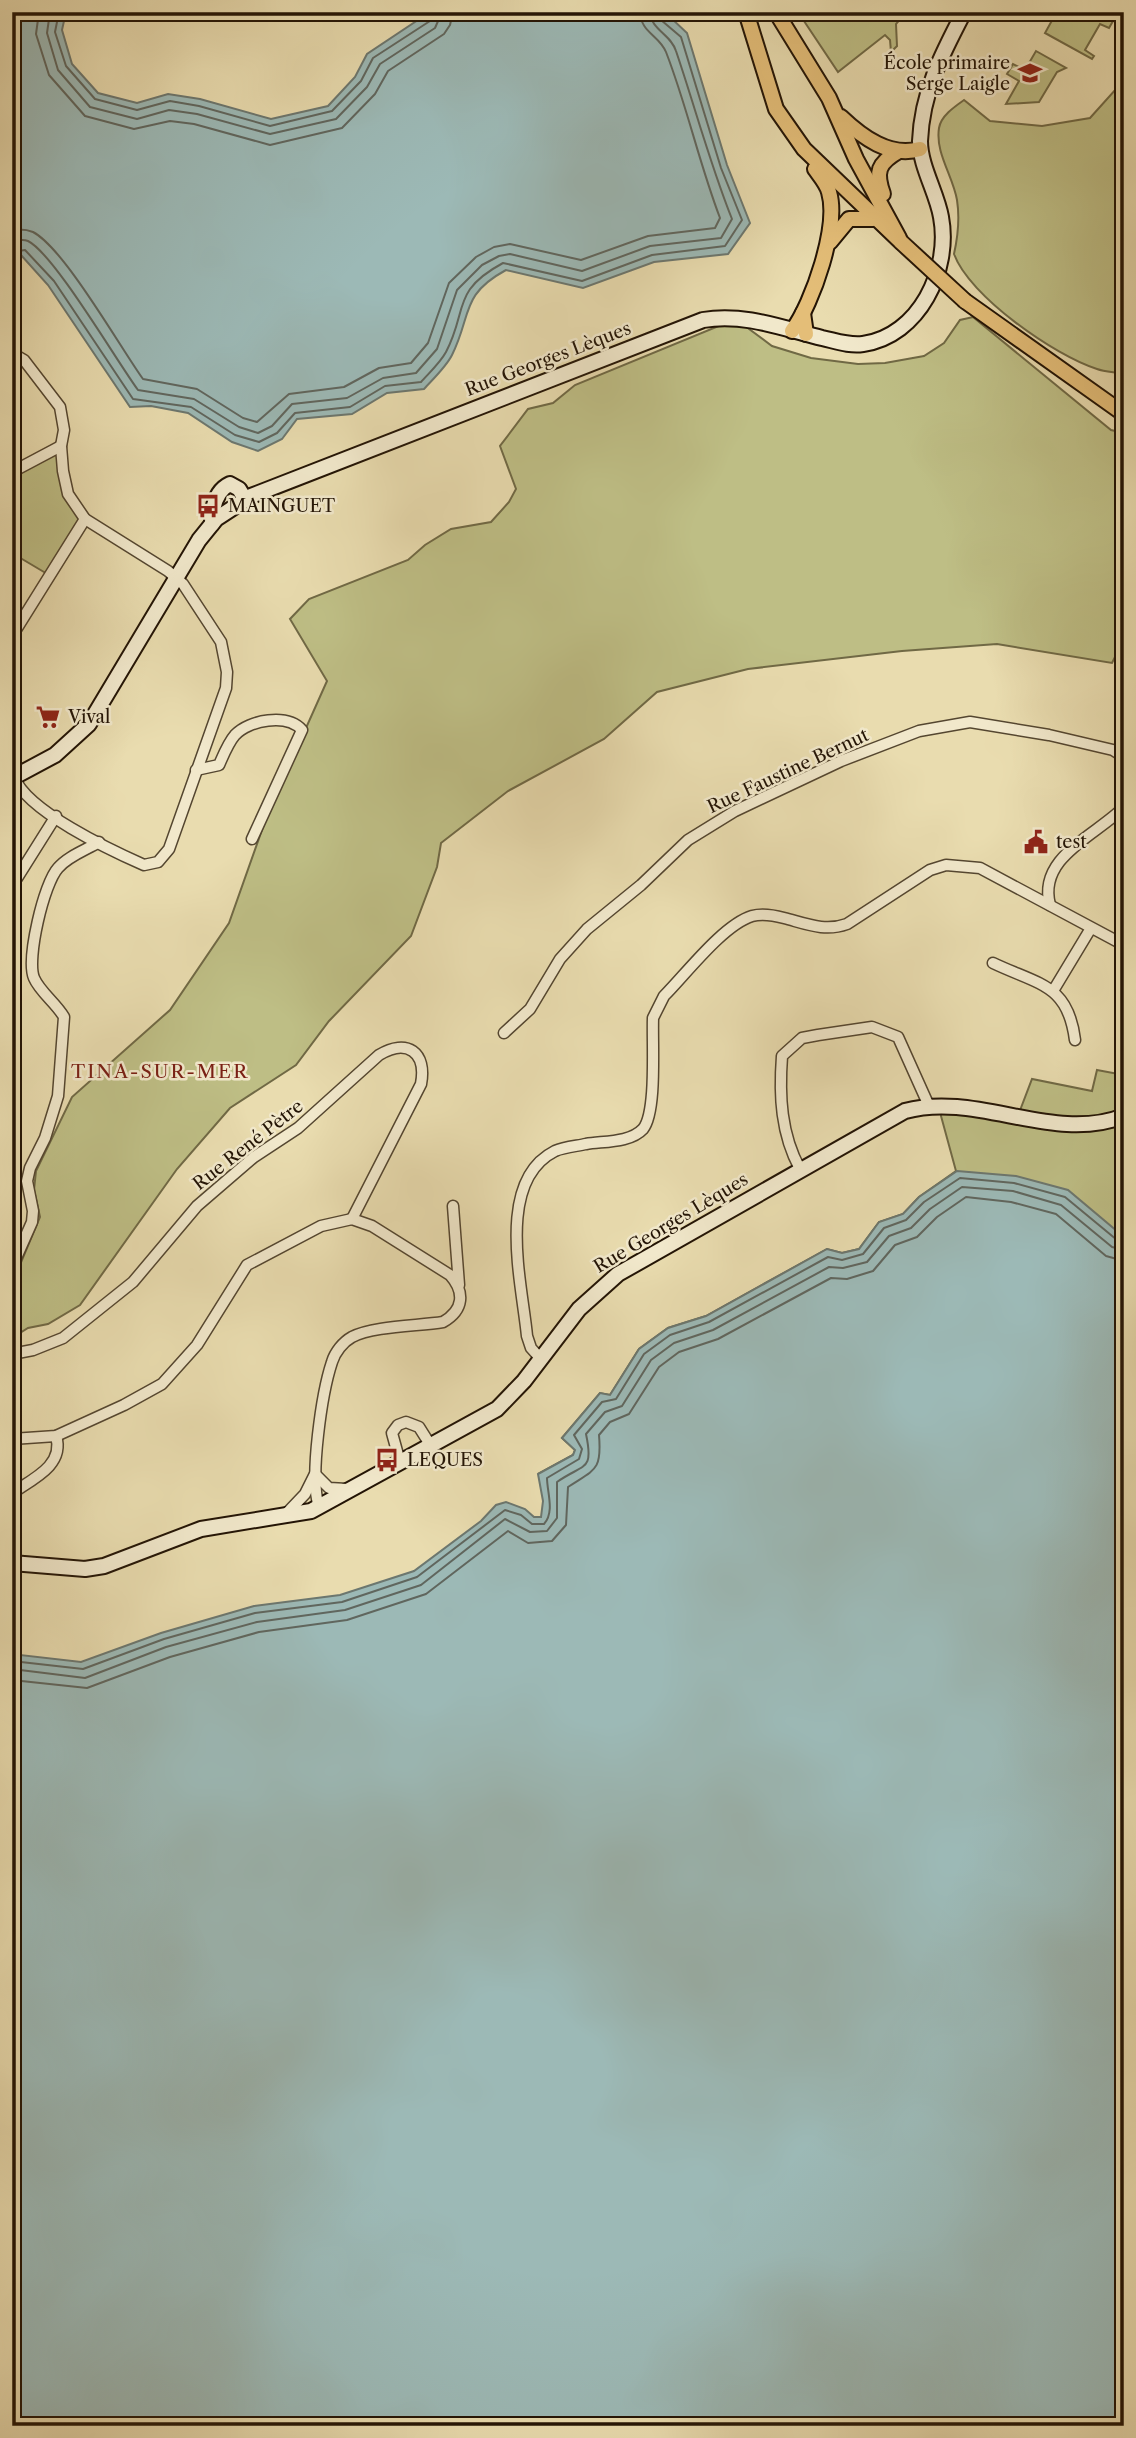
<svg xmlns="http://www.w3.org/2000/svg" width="1136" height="2438" font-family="'Libre Caslon Text',serif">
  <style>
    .green { fill: #bebe85; stroke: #706945; stroke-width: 2 }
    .water { fill: #9cb9b6; stroke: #6c776f; stroke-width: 2 }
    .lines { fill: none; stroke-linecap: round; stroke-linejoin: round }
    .shore { stroke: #60665e; stroke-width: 2 }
    .minor-casing { stroke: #544630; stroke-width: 13 }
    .secondary-casing { stroke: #231405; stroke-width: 18 }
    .primary-casing { stroke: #231405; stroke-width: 18 }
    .minor { stroke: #f1e8cb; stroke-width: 10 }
    .secondary { stroke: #f1e8cb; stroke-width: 14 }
    .primary { stroke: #e4be78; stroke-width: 14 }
    .primary-bridge-casing { stroke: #231405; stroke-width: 18; stroke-linecap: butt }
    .primary-bridge { stroke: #e4be78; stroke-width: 14 }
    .labels { text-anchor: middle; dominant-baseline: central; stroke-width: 5; stroke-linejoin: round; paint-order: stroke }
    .poi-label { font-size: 18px; fill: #231405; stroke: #f1e8cb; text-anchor: start }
    .street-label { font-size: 18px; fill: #231405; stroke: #f1e8cb }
    .neighbourhood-label { font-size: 19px; letter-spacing: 2px; fill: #7a1f14; stroke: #f1e8cb }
  </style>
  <rect width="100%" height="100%" fill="#e9dcaf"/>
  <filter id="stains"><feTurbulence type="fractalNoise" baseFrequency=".00286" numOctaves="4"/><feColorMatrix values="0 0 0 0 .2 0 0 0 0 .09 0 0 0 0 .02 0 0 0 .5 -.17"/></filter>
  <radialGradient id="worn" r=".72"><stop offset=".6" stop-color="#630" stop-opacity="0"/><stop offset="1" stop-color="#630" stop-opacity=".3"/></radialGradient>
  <g class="green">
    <polygon points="798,12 906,12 896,24 897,46 891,52 890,40 885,35 838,72"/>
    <polygon points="1050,12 1098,12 1113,21 1109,28 1100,24 1085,50 1094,56 1092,59 1045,33 1055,15"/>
    <polygon points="1036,51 1066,68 1057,72 1039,102 1006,104 1019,81 1007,74 1013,64 1025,70"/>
    <path d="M1124,72V374C1115,372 1105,372 1097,369C1055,356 969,296 954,254C958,236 960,219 957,200C953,176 935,153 939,128C941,116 954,107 964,100L990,121L1042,126L1090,118L1117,88Z"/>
    <polygon points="973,317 1111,430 1124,433 1124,612 1115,629 1119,649 1112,663 997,644 902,651 748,669 657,692 604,739 508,791 441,843 437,867 411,936 329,1021 296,1065 230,1108 177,1169 80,1305 48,1324 28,1328 12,1338 12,1284 40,1217 34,1190 36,1171 72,1097 170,1010 229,923 268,813 327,681 290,619 309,599 408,560 425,545 451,529 491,522 509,502 516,489 500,446 528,409 553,403 575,385 721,325 745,326 772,346 811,358 858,364 885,363 924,356 944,343 960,320"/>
    <polygon points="61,446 63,471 85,519 49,575 12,553 12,472"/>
    <polygon points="1097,1070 1124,1075 1124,1266 584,1471 538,1474 573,1455 575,1450 562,1438 600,1393 610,1395 639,1349 668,1328 706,1316 827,1249 842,1253 859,1249 879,1222 903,1214 919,1197 956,1171 941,1116 942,1106 1019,1113 1032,1079 1092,1091"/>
  </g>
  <g class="water">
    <path d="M12,12H66L62,30L72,64L98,93L137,103L168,94L200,99L271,119L328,106L355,77L367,54L430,12H659L670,17L687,33L727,165L750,223L728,254L654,262L583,288L506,270C460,295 472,315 452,355C446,367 433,379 424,389L387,393L352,414L297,419L282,439L258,451L232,442L188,413L151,406L130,407L48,285L21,255L12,260Z"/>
    <polygon points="957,1171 1016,1176 1068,1190 1124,1237 1124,2426 12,2426 12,1654 81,1662 161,1633 254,1606 340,1595 414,1571 481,1521 496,1505 506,1502 525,1509 534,1517 541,1517 543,1501 538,1474 573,1455 575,1450 562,1438 600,1393 610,1395 639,1349 668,1328 706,1316 827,1249 842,1253 859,1249 879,1222 903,1214 919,1197"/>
  </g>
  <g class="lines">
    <g class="shore">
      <polyline points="39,12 36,34 49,75 85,116 134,129 170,121 194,124 270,145 342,128 375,94 388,71 444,34 450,25 453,12"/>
      <polyline points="50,12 47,33 58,70 90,107 137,119 169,110 197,114 270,134 336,119 367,87 380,64 435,28 442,12"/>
      <polyline points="59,12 55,32 66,66 95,99 137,110 170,101 199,106 270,126 332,111 361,81 373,58 430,21 433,12"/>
      <path d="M12,230C20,229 26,229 33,232C64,248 120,347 143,379L197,389L243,418L257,422L289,394L344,387L379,368L411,363L428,343L449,283L476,257L494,247L510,244L581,260L648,236L715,228L720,218C699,163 687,106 666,52C659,35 641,33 640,12"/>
      <path d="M12,242C18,240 22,239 28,241C54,254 116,360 138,390L194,399L239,427L258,433L272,426L292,404L347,398L383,378L416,373L437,349L457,290L482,265L499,256L510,254L582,271L650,246L721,238L732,219C710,164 695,107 676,51C671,34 651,30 650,12"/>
      <path d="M12,252L25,250L54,281L133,399L191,407L235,435L259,442L277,433L295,413L350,407L385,386L421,382C429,373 440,363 446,352C468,310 451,291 503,263L582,281L652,255L725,246L742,220L721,168L681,37L661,20L659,12"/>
      <path d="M12,1661L83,1669L164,1639L255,1613L342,1602L417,1577L505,1510L521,1515L532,1524H544C555,1512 547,1492 547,1478L579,1459L582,1449L574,1435L602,1402L616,1399L644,1354L670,1335L709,1322L828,1257L842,1260L863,1254L884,1228L906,1220L924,1202L960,1178L1014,1183L1065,1197L1117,1240L1124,1241"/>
      <path d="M12,1669L85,1678L166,1647L257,1622L345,1610L421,1585L505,1519L530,1532L547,1531L557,1518V1482C584,1463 594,1472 586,1434L605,1412L622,1406L651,1360L674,1343L713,1330L829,1267L843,1268L867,1262L889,1236L911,1228L930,1209L962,1187L1013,1191L1061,1205L1112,1247L1124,1250"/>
      <path d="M12,1680L87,1688L170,1657L259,1632L347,1620L426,1594L508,1531L528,1543L552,1541L566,1525L568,1487C595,1469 602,1471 599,1435L610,1422L629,1414L659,1367L679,1352L718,1339L831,1278L847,1279L873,1271L895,1245L917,1237L937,1217L966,1197L1011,1202L1056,1214L1106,1256L1124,1261"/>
    </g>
    <g class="minor-casing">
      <g id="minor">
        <path d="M12,353L24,360L60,407L64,430L61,446L63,471L68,494L85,519L168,571L183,584L221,642L227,672L226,688L169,849L158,862L144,865C110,850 27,811 14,777"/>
        <polyline points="12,472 61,446"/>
        <polyline points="12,636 85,519"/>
        <path d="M196,770L219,765C223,756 228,743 235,735C249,720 287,713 302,730L252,839"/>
        <polyline points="12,886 56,816"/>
        <path d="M1050,905C1037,857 1097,835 1124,807"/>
        <path d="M993,963C1039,985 1068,984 1075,1040"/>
        <polyline points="1053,991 1091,928"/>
        <polyline points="504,1033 530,1009 560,959 587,929 641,885 688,840 735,811 841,761 919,731 970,722 1049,735 1113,750 1124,757"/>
        <path d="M800,1169C781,1134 779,1096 782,1056L802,1038L818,1035L872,1027L898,1037L929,1106"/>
        <polyline points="453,1206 459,1285"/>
        <path d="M12,1267L32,1222L33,1211L27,1181L30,1168L45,1138L58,1096L64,1017C56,1003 40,992 34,978C26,959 44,883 58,868C68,856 86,850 99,842"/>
        <path d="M12,1354L33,1350L63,1338L133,1282L197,1206L254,1157L298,1128L379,1055C407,1038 427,1052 421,1084L352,1219"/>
        <path d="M540,1358L531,1348L527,1336C522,1283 495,1181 555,1151C564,1147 577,1146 586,1144C603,1141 630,1143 643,1129C657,1112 652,1043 653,1018L664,996C686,974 723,925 752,916C763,913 773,915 784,918C807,924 825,932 847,924L930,870L946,865L980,868L1124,945"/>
        <path d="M12,1439L56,1436L124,1405L162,1384L197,1345L247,1265L321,1226L352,1219L372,1226L450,1275C465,1292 464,1310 443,1322C418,1326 373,1326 352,1337C343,1342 335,1352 332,1362C322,1392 309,1478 319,1507"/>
        <polyline points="400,1462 392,1433 398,1425 406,1422 419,1427 431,1446"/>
        <path d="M12,1493C33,1479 65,1465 56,1436"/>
        <polyline points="285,1515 305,1494 315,1474 329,1488 347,1489"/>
      </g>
    </g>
    <g class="secondary-casing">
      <g id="secondary">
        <path d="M212,524C212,508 215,491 230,484L239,489L245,499"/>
        <path d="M12,778L55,755L89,724L199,540L216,519L251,496L703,320C744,313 782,328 822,338C836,341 849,346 863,344C919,336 951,270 941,217C937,193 920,166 920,141C922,92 942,54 964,12"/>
        <path d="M12,1563L85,1569L104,1566L201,1529L311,1511L497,1409L524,1381L579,1309L618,1274L905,1111C977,1091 1053,1144 1124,1116"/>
      </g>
    </g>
    <g class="primary-casing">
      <g id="primary">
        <polyline points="746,12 776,109 804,149 901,242"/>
        <polyline points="776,12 829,98 856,159 899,238"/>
        <path d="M841,117C862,137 890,158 920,149"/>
        <path d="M883,194C875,172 878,163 899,151"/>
        <polyline points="830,242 849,219 873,219"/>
        <polyline points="965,301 1124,414"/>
        <polyline points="803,313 806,334"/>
        <path d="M792,331C813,303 839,226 829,192C827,184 820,176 815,169"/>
      </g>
    </g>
    <use href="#minor" class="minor"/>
    <use href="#secondary" class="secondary"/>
    <use href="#primary" class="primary"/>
    <g class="primary-bridge-casing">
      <polyline id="primary-bridge" points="901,242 965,301"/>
    </g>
    <use href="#primary-bridge" class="primary-bridge"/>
  </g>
  <defs>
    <g id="school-bare" transform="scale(1.89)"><path d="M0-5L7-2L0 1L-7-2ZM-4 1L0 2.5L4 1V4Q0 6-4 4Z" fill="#8f2418" stroke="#f1e8cb" stroke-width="2.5" paint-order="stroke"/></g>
    <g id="bus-bare" transform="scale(1.89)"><path d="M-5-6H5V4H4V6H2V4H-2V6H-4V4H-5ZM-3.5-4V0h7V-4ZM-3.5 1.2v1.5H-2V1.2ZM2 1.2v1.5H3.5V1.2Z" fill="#8f2418" stroke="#f1e8cb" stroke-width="2.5" paint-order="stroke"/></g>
    <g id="supermarket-bare" transform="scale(1.89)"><path d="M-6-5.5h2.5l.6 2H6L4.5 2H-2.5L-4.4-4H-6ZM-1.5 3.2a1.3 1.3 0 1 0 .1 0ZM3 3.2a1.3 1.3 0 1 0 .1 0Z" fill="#8f2418" stroke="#f1e8cb" stroke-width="2.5" paint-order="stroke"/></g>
    <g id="civic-bare" transform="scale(1.89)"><path d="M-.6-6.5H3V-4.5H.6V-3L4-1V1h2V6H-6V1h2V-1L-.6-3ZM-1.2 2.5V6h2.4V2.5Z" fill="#8f2418" stroke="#f1e8cb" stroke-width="2.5" paint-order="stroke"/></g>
  </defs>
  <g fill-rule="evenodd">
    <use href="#school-bare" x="1030" y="73"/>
    <use href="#bus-bare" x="208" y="506"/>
    <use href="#supermarket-bare" x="48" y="717"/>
    <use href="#civic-bare" x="1036" y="842"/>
    <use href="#bus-bare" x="387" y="1460"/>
  </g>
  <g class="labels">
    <g class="poi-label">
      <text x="1010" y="63" text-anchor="end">École primaire<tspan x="1010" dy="21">Serge Laigle</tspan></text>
      <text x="228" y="506">MAINGUET</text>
      <text x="68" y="717">Vival</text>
      <text x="1056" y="842">test</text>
      <text x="407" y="1460">LEQUES</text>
    </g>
    <g class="street-label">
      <text transform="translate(548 359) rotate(-21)">Rue Georges Lèques</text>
      <text transform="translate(788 771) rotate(-25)">Rue Faustine Bernut</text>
      <text transform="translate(248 1145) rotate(-38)">Rue René Pètre</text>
      <text transform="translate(671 1223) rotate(-31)">Rue Georges Lèques</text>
    </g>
    <g class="neighbourhood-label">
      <text x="160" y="1071">TINA-SUR-MER</text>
    </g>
  </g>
  <rect width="1136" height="2438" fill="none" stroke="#e9dcaf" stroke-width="42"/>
  <rect x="14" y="14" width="1108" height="2410" fill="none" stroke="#231405" stroke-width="3.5"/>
  <rect x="21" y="21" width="1094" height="2396" fill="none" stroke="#231405" stroke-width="2"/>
  <rect width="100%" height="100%" filter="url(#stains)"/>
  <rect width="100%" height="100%" fill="url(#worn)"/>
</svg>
